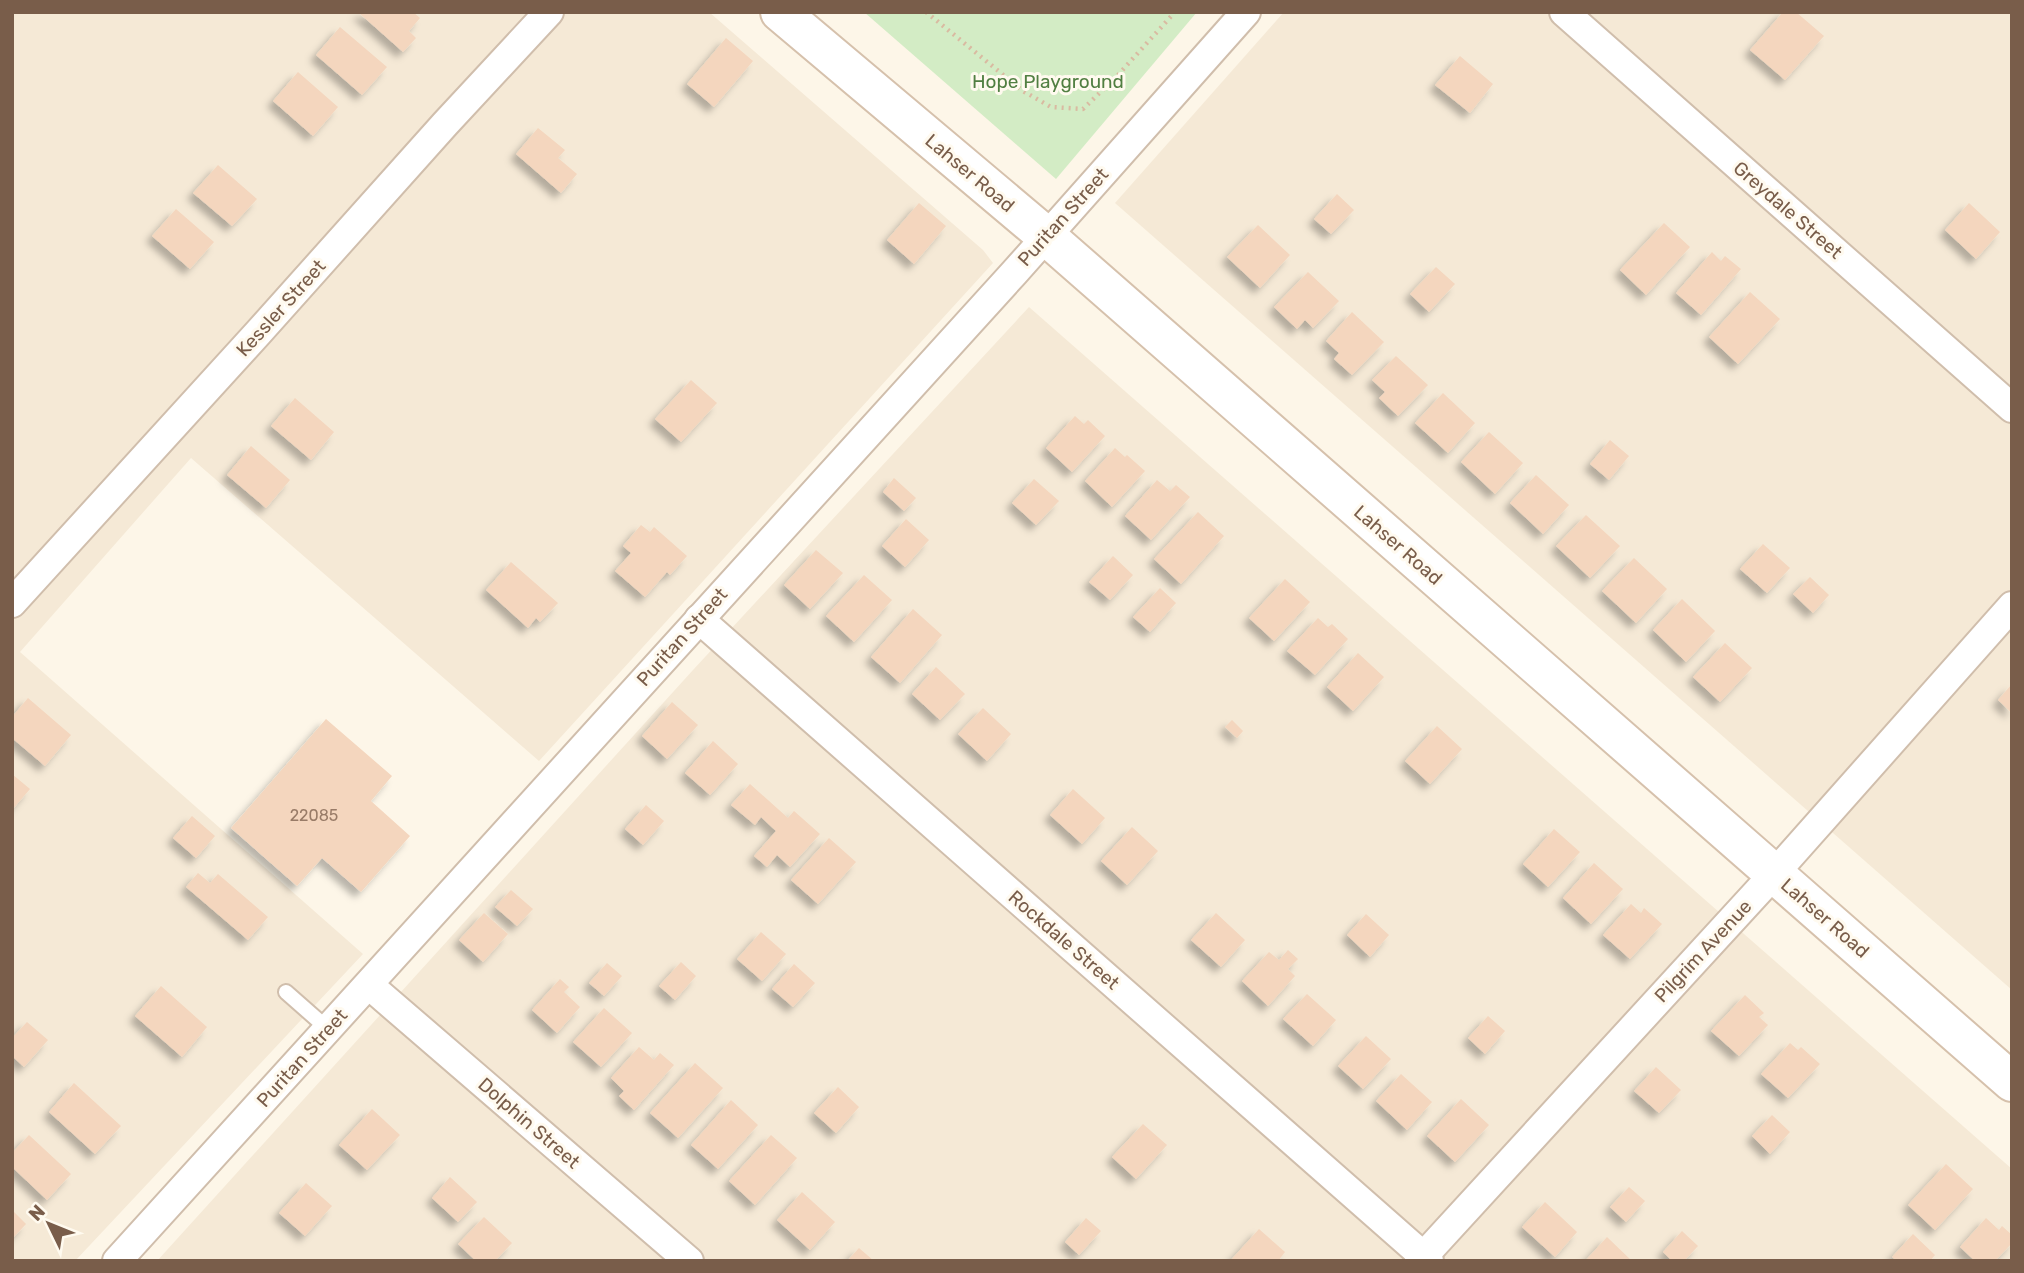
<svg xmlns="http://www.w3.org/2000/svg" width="2024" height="1273" font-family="Rubik,sans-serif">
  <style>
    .residential { fill: #f5e9d6 }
    .park { fill: #d3ecc5 }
    .building { fill: #f4d6be; filter: url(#shadow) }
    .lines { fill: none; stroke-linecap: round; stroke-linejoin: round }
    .lane-casing { stroke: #d0beac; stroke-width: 18 }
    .street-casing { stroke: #d0beac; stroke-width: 32 }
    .secondary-casing { stroke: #d6c1ac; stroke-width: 42 }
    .path { stroke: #d9baa1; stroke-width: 4.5; stroke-dasharray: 2 5; stroke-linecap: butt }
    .lane { stroke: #fff; stroke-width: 14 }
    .street { stroke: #fff; stroke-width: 28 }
    .secondary { stroke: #fff; stroke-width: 38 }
    .labels { text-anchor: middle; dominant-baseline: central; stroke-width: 6; stroke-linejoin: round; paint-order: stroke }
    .number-label { font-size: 16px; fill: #987b67 }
    .park-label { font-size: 19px; fill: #517f42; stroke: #fffaef }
    .street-label { font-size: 19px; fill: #795d4a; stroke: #fffaef }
  </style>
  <defs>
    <filter id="shadow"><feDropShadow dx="-6" dy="6" stdDeviation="3.5" flood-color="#0004"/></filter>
  </defs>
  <rect width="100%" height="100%" fill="#fdf6e8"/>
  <g class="residential">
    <polygon points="12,12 709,12 983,250 993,263 539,761 191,458 20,652 363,954 75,1261 12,1261"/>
    <polygon points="1284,12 2012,12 2012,990 1115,203"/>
    <polygon points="1029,307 2012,1169 2012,1261 157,1261 693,670"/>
  </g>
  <polygon class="park" points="864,12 1197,12 1056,179"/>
  <g class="building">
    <polygon points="358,12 413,12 420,18 409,31 416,38 403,52"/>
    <polygon points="1783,12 1796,12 1824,36 1785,80 1750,50"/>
    <polygon points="340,27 387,67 362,95 316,55"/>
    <polygon points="726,38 753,61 714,107 687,84"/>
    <polygon points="1460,56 1493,84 1470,113 1435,85"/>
    <polygon points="298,72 338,107 313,136 273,101"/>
    <polygon points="538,128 565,150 558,158 577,174 561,193 516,154"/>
    <polygon points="218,165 257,199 232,226 193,193"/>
    <polygon points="1337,194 1354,210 1331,234 1314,219"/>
    <polygon points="919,203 946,226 914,264 887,240"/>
    <polygon points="1969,203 2000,232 1976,259 1945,230"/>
    <polygon points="176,209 214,242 190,269 152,236"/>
    <polygon points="1664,223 1690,247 1646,295 1620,270"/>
    <polygon points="1258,225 1290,255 1260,288 1227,257"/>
    <polygon points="1712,252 1721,261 1725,256 1741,269 1701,315 1676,293"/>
    <polygon points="1436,267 1455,284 1429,312 1410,294"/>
    <polygon points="1308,272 1339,301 1313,328 1305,320 1297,329 1274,307"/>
    <polygon points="1750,292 1780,319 1738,364 1709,337"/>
    <polygon points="1352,312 1384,342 1352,375 1334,359 1339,353 1326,341"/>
    <polygon points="1396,356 1428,385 1398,416 1379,398 1385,392 1372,380"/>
    <polygon points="691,380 717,403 681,442 655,419"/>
    <polygon points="1443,393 1475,423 1448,453 1415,423"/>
    <polygon points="295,398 334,432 311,460 271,426"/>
    <polygon points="1075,416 1084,424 1088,420 1105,436 1072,472 1046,448"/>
    <polygon points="1489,432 1523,463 1495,494 1461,462"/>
    <polygon points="1610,440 1629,456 1609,480 1590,464"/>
    <polygon points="251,446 290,480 266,508 227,475"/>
    <polygon points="1115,448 1125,457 1127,455 1145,471 1112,507 1085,481"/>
    <polygon points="1536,475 1569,505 1543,534 1510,503"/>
    <polygon points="894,478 916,498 904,511 883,492"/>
    <polygon points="1034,479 1059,501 1036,525 1012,503"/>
    <polygon points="1157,480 1170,491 1176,485 1190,497 1151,540 1125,516"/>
    <polygon points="1198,512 1224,536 1181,584 1154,559"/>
    <polygon points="1586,515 1620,546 1590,578 1556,546"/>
    <polygon points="906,519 929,540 905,567 882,546"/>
    <polygon points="641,525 650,532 654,527 687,556 670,575 667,572 645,597 615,571 631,553 623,546"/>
    <polygon points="1763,544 1790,568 1767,593 1740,569"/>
    <polygon points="816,550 843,573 810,609 784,585"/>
    <polygon points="1113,556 1133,575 1110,600 1089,582"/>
    <polygon points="1634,558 1667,589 1636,623 1602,591"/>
    <polygon points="511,562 558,603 540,622 536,618 528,628 486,590"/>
    <polygon points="864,575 892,600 854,642 826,616"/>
    <polygon points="1810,577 1829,595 1813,613 1793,594"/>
    <polygon points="1285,579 1310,602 1274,641 1249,618"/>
    <polygon points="1160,588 1176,603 1150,632 1133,617"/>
    <polygon points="1682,599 1715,631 1686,662 1653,630"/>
    <polygon points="913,609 942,635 900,683 871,657"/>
    <polygon points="1318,618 1328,627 1332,624 1348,639 1315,675 1287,651"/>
    <polygon points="1725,643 1752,668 1720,702 1693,677"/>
    <polygon points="1358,653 1384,677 1353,711 1327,687"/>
    <polygon points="936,667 965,694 940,720 912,694"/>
    <polygon points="2012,684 2012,713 1998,700"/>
    <polygon points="28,698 71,735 45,766 12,738 12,717"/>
    <polygon points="672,702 698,725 667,759 642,736"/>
    <polygon points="983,708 1011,734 987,761 958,734"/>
    <polygon points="326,719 392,776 371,801 410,836 361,892 322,858 297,886 231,828"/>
    <polygon points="1232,720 1243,731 1237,738 1225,727"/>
    <polygon points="1437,726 1462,749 1430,784 1405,761"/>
    <polygon points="713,741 738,764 710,795 685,773"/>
    <polygon points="12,774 30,789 12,810"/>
    <polygon points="750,784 788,818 794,811 820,834 790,867 777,855 767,867 754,856 776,831 761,817 755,825 731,805"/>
    <polygon points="1073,789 1105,818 1082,844 1050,815"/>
    <polygon points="646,805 664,821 643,845 625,829"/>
    <polygon points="192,816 215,836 196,858 173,838"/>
    <polygon points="1132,827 1158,851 1127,885 1101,861"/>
    <polygon points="1554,829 1580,852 1548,887 1523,864"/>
    <polygon points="829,838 856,862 818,904 791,880"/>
    <polygon points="1594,863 1623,889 1591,924 1563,898"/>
    <polygon points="198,873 210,883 218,874 268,917 248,940 186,887"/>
    <polygon points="511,890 533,909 517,926 495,907"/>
    <polygon points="1631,904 1641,913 1644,908 1662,924 1630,959 1603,935"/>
    <polygon points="484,913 508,934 483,962 459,940"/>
    <polygon points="1216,913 1245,940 1221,967 1191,940"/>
    <polygon points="1366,914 1389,935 1370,957 1347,935"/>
    <polygon points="761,932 786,954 762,981 737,959"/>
    <polygon points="1288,950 1298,959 1288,969 1295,976 1268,1006 1242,981 1269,952 1279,960"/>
    <polygon points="681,962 696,976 675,1000 659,986"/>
    <polygon points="607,963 622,976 604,996 589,983"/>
    <polygon points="794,964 815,983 793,1007 772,989"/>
    <polygon points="560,979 569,987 564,992 580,1007 557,1033 532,1010"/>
    <polygon points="161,986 207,1027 182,1057 135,1016"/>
    <polygon points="1307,994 1336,1020 1313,1046 1283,1019"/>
    <polygon points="1745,995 1764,1013 1759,1017 1768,1025 1739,1056 1711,1031"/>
    <polygon points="604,1008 632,1033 601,1067 573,1042"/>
    <polygon points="1488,1016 1505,1031 1485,1054 1468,1038"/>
    <polygon points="27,1022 48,1040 24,1067 12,1056 12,1038"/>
    <polygon points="1366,1036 1391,1059 1363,1089 1338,1066"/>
    <polygon points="1790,1043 1798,1050 1801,1047 1820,1064 1788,1098 1761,1074"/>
    <polygon points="639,1047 654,1060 660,1053 674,1065 634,1110 619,1096 624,1091 611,1078"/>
    <polygon points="695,1063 723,1088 678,1138 650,1113"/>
    <polygon points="1656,1067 1681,1090 1659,1113 1634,1091"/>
    <polygon points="1401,1074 1432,1102 1407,1130 1376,1101"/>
    <polygon points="74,1083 121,1126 95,1154 49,1112"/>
    <polygon points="838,1087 859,1107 836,1133 814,1113"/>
    <polygon points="1461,1099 1489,1125 1455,1162 1427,1136"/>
    <polygon points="731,1100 758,1125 718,1169 691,1145"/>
    <polygon points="372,1109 400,1135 367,1170 339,1145"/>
    <polygon points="1772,1115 1790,1132 1770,1154 1752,1136"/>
    <polygon points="1143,1124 1167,1145 1136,1179 1112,1157"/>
    <polygon points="29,1135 71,1174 47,1200 12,1167 12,1153"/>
    <polygon points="771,1135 797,1158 755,1205 729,1181"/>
    <polygon points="1946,1164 1973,1189 1935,1230 1908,1205"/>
    <polygon points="450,1177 477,1202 458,1222 432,1198"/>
    <polygon points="306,1183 332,1206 305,1236 279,1213"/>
    <polygon points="1629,1187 1645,1201 1626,1222 1610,1207"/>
    <polygon points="802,1192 835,1222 810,1250 777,1220"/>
    <polygon points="1545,1202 1577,1232 1555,1257 1522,1227"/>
    <polygon points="12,1210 26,1224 12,1239"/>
    <polygon points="484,1217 512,1243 495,1261 476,1261 458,1244"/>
    <polygon points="1086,1218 1101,1231 1079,1255 1065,1242"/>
    <polygon points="1986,1218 1999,1230 2002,1226 2012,1235 2012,1243 1995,1261 1975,1261 1960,1247"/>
    <polygon points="1259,1229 1285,1252 1278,1261 1230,1261"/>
    <polygon points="1682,1231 1698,1246 1684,1261 1672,1261 1663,1252"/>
    <polygon points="1913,1234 1935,1255 1930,1261 1897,1261 1892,1257"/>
    <polygon points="1607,1237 1632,1261 1585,1261"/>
    <polygon points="859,1248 874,1261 847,1261"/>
  </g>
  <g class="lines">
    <g class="lane-casing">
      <polyline id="lane" points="286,992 328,1029"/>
    </g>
    <g class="street-casing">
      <g id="street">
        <polyline points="1564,12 2012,408"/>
        <polyline points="12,603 258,333 445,124 549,12"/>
        <polyline points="699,619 1429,1261"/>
        <polyline points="369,985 689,1261"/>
        <polyline points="117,1261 1014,273 1246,12"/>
        <polyline points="1419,1261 1774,874 2012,606"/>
      </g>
    </g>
    <g class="secondary-casing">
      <polyline id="secondary" points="780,12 1046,236 2012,1082"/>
    </g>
    <polyline class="path" points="926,12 1023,91 1051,107 1083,109 1118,75 1175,12"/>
    <use href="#lane" class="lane"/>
    <use href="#street" class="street"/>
    <use href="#secondary" class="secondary"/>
  </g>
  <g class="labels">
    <g class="number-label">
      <text x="314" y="815">22085</text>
    </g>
    <g class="park-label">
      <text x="1048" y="81">Hope Playground</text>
    </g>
    <g class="street-label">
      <text transform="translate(970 173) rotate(40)">Lahser Road</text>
      <text transform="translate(1788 210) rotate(41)">Greydale Street</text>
      <text transform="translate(1063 217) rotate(-48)">Puritan Street</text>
      <text transform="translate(281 308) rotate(-48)">Kessler Street</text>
      <text transform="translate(1398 545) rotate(41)">Lahser Road</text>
      <text transform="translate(682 637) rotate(-48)">Puritan Street</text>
      <text transform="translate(1825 918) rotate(41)">Lahser Road</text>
      <text transform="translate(1064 940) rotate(41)">Rockdale Street</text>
      <text transform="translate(1703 951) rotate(-47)">Pilgrim Avenue</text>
      <text transform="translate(302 1058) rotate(-48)">Puritan Street</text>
      <text transform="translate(529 1123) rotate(41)">Dolphin Street</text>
    </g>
  </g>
  <rect width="2024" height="1273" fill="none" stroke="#795d4a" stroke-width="28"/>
  <g transform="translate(49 1224) rotate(313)" stroke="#fffaef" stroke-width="5" paint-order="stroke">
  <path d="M0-5L12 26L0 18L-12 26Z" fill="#795d4a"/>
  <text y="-10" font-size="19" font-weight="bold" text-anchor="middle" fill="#795d4a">N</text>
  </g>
</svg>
